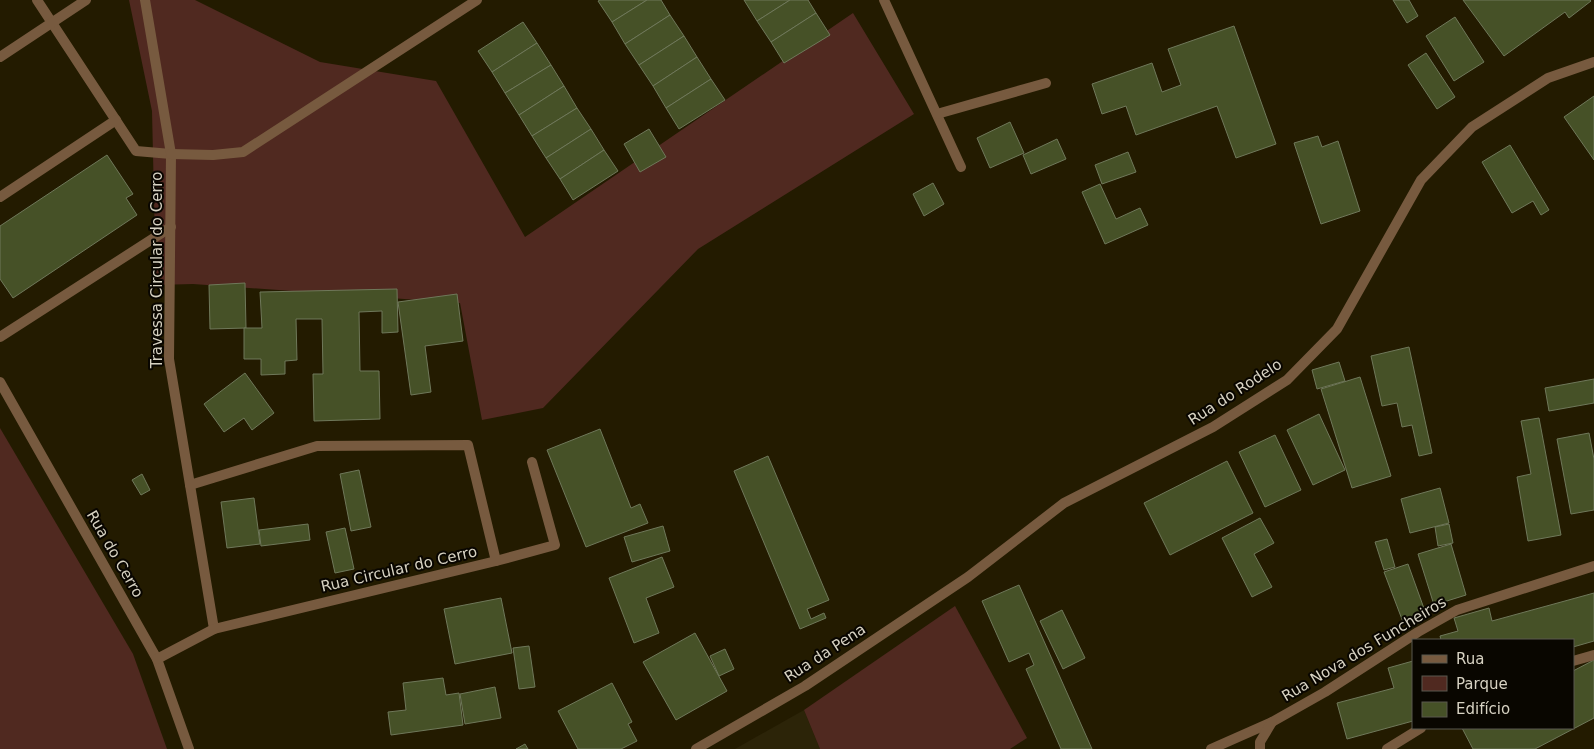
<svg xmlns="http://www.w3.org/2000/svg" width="1594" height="749" font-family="'DejaVu Sans',sans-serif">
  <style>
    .built { fill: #2c2408 }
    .green { fill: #502920 }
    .building { fill: #465127; stroke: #6f785a }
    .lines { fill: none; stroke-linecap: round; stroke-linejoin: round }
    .service { stroke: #775a3f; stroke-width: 10 }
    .minor { stroke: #775a3f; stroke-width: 10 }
    .labels { text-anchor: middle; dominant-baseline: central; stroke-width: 4; stroke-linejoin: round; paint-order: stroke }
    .street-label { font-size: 15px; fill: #d7d2c2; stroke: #090600 }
  </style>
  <rect width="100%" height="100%" fill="#231b00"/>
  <polygon class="built" points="804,710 820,749 735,749"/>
  <g class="green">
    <polygon points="129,0 195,0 320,62 436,81 525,237 853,13 914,114 698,249 543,408 482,420 460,303 193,284 156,285 152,111"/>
    <polygon points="0,428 133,654 167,749 0,749"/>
    <polygon points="955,606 1027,738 1010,749 820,749 804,710"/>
  </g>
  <g class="building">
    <polygon points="600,0 647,0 612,22 598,1"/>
    <polygon points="647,0 661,0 670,15 625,44 612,22"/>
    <polygon points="744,0 790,0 757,21"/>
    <polygon points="790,0 808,0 816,13 771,42 757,21"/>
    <polygon points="1393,0 1409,0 1418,16 1407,23"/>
    <polygon points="1463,0 1590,0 1591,1 1569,18 1565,12 1504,56"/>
    <polygon points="816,13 830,35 784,63 771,42"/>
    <polygon points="670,15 684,36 639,65 625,44"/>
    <polygon points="1455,17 1484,62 1454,81 1426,36"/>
    <polygon points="523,22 537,43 492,72 478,51"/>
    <polygon points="1234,26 1276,144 1236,158 1217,106 1136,135 1126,106 1102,114 1092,84 1152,63 1162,92 1181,85 1168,49"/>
    <polygon points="684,36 697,57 653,86 639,65"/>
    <polygon points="537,43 551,65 505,93 492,72"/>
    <polygon points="1426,53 1455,97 1437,109 1408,65"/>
    <polygon points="697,57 711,79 666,108 653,86"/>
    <polygon points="551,65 564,86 519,115 505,93"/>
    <polygon points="711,79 725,100 679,129 666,108"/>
    <polygon points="564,86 577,108 532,136 519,115"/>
    <polygon points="1594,96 1594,160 1564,117"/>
    <polygon points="577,108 591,129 546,158 532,136"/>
    <polygon points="1010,122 1024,153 990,168 977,138"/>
    <polygon points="591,129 604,150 560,179 546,158"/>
    <polygon points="649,129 666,157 640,172 624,144"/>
    <polygon points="1318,136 1322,147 1338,141 1360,211 1321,224 1294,143"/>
    <polygon points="1057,139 1066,159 1031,174 1023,155"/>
    <polygon points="1510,145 1549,210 1541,215 1533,201 1512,213 1482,162"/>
    <polygon points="604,150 618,171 573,200 560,179"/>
    <polygon points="1128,152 1136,172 1102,184 1095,165"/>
    <polygon points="107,155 133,194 126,198 137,215 13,298 0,279 0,226"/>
    <polygon points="933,183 944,204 924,216 913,194"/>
    <polygon points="1100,184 1116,219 1140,208 1148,225 1105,244 1082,192"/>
    <polygon points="245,283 246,328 210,329 209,285"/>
    <polygon points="397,289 398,332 382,333 382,311 359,312 360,371 379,371 380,419 314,421 313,374 323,374 322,319 296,319 297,360 285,361 285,374 261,375 261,359 244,359 244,328 262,328 260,292"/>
    <polygon points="457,294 463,341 425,346 431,392 411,395 398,302"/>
    <polygon points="1409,347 1432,453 1419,456 1412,425 1402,427 1397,403 1382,406 1371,356"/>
    <polygon points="1339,362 1345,381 1317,389 1312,370"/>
    <polygon points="245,373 274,413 252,430 244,418 224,432 204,404"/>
    <polygon points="1360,377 1391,476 1352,488 1321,389"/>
    <polygon points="1594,379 1594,403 1549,411 1545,388"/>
    <polygon points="1319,414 1345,470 1313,485 1287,430"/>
    <polygon points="1539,418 1561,535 1528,541 1517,477 1531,474 1521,421"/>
    <polygon points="600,429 631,508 640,504 648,523 586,547 547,450"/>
    <polygon points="1589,433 1594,459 1594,510 1571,514 1557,439"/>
    <polygon points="1275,435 1301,490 1265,507 1239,452"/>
    <polygon points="768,456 829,600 807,609 811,619 824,613 826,618 800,629 734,471"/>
    <polygon points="1227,461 1253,513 1170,555 1144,503"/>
    <polygon points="359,470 371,527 351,531 340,474"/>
    <polygon points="142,474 150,490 141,495 132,480"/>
    <polygon points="1440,488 1449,523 1410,533 1401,499"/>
    <polygon points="254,498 260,544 227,548 221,502"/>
    <polygon points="1260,518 1274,543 1254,554 1272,587 1252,597 1222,538"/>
    <polygon points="308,524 310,540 261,546 259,530"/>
    <polygon points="1449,524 1453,543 1438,546 1435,527"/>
    <polygon points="663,526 670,551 632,562 624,537"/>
    <polygon points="345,528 354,569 335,573 326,532"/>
    <polygon points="1387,539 1395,567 1384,570 1375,542"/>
    <polygon points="1451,544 1466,595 1434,605 1418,554"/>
    <polygon points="662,557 674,587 646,598 659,633 634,643 609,578"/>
    <polygon points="1408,564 1426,614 1403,622 1384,572"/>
    <polygon points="1019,585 1092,749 1061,749 1026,669 1034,665 1029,653 1009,662 982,601"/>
    <polygon points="1594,593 1594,641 1573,647 1573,640 1441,640 1440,636 1458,631 1454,618 1489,608 1492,621"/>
    <polygon points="501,598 512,653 455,664 444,609"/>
    <polygon points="1062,610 1085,658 1063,669 1040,621"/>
    <polygon points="695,633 727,691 676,720 643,662"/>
    <polygon points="529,646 535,687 519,689 513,648"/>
    <polygon points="725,649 734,669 719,676 710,656"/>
    <polygon points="1594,660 1594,718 1535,749 1473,749 1462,728 1573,728 1573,671"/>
    <polygon points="1413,661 1413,721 1347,739 1337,703 1394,688 1388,668"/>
    <polygon points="443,678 446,695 459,693 463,725 391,735 388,712 406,710 403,683"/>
    <polygon points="612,683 632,722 628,724 637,741 621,749 578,749 558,711"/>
    <polygon points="495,687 501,718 465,724 460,694"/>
    <polygon points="525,744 528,749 516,749"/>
  </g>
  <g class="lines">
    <g class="service">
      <polyline points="37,0 136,151 171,154"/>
      <polyline points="0,57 86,0"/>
      <polyline points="0,197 116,120"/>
      <polyline points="0,337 171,227"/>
      <polyline points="496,561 555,545 532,462"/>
    </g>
    <g class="minor">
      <polyline points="145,0 171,154 169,359 214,629"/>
      <polyline points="884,0 961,167"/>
      <polyline points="937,114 1046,83"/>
      <polyline points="171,154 213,155 243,152 477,0"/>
      <polyline points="0,382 157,659 189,749"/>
      <polyline points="157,659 214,629 496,561 468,445 317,446 190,485"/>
      <polyline points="1573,661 1594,655"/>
      <polyline points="696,749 805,686 968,577 1064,503 1213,427 1287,380 1337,329 1421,180 1472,127 1548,78 1594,62"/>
      <polyline points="1211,749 1272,722 1325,692 1418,632 1457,610 1594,566"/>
      <polyline points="1260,749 1260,742 1272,722"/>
      <polyline points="1387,749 1421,728"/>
    </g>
  </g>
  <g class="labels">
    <g class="street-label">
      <text transform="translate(157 270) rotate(-90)">Travessa Circular do Cerro</text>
      <text transform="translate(1235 392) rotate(-33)">Rua do Rodelo</text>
      <text transform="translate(115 554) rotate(60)">Rua do Cerro</text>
      <text transform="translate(399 569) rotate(-13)">Rua Circular do Cerro</text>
      <text transform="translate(1364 649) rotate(-31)">Rua Nova dos Funcheiros</text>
      <text transform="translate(825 653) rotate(-33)">Rua da Pena</text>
    </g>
  </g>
  <rect x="1412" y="639" width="162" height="90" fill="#090600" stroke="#5b584e"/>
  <rect x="1422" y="655" width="25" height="8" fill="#775a3f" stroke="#5b584e"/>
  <text x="1456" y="664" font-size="15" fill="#d7d2c2">Rua</text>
  <rect x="1422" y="676" width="25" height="15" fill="#502920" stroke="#5b584e"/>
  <text x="1456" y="689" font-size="15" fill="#d7d2c2">Parque</text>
  <rect x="1422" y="702" width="25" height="15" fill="#465127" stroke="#5b584e"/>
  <text x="1456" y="714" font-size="15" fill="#d7d2c2">Edifício</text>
</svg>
